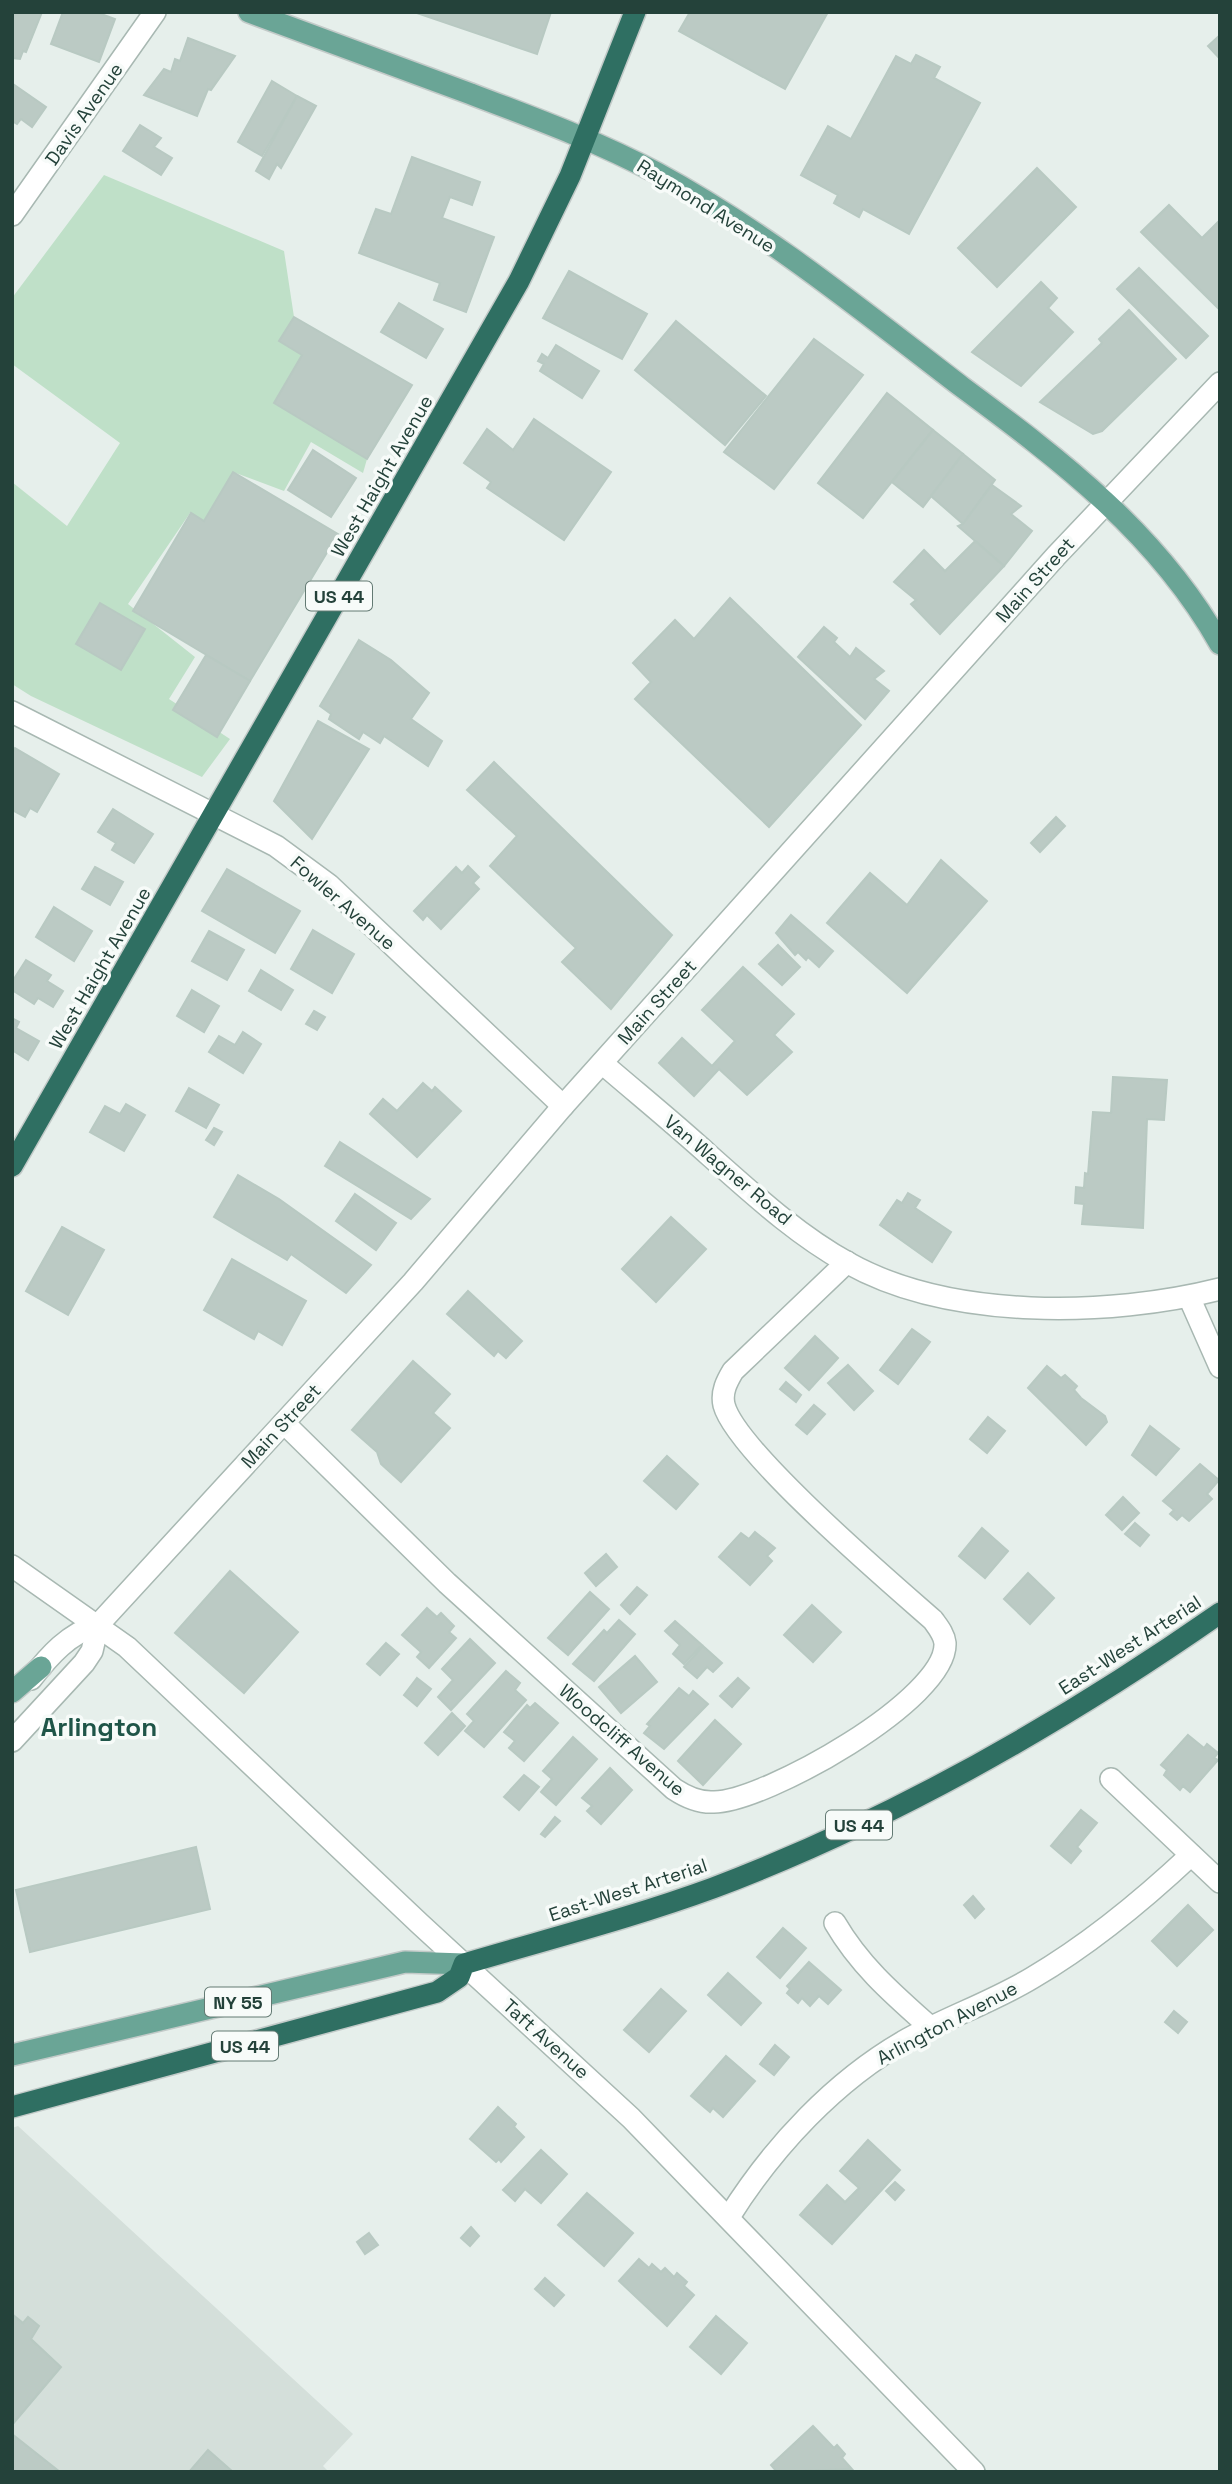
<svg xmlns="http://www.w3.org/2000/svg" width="1232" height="2484" font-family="'Space Grotesk',sans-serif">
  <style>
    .built { fill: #d4dfda }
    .green { fill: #bfe0c8 }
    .building { fill: #bbcac4; stroke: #b8c9c2; stroke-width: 2 }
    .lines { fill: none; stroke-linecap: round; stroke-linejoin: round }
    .minor-casing { stroke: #a8b8b2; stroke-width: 24 }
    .major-casing { stroke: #c2cac8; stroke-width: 24 }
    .highway-casing { stroke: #c2cac8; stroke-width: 24 }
    .minor { stroke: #fff; stroke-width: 21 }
    .major { stroke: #6aa596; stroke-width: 21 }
    .highway { stroke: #2f6f62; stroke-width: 21 }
    .labels { text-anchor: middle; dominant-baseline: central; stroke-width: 7; stroke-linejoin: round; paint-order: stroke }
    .shield { fill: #f7fbf9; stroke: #637a73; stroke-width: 2 }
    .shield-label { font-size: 18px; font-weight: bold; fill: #24423a }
    .street-label { font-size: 19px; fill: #24423a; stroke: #f7fbf9 }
    .district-label { font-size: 26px; font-weight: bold; fill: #1f5548; stroke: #f7fbf9 }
  </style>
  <rect width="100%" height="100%" fill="#e6efeb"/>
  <polygon class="built" points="18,2126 353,2434 323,2466 329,2472 12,2472 12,2128"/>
  <polygon class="green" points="104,175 284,251 294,317 279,341 302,355 274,403 367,459 363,473 311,442 284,491 233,472 204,521 190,513 128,604 195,657 169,699 230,739 202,777 31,696 12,684 12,482 67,526 120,443 12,364 12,298"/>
  <g class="building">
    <polygon points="12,12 42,12 26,52 23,51 20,59 12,58"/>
    <polygon points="63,12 96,12 115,19 99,62 51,44"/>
    <polygon points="414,12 551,12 537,54"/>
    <polygon points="690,12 828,12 785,89 679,31"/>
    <polygon points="1220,35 1220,59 1208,46"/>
    <polygon points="188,38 235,56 211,90 208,89 197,116 144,95 164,69 171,72 175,59 180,61"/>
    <polygon points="916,55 940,67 934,78 980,103 909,234 863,209 859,217 834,203 838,195 801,175 828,126 851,139 896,56 911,64"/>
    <polygon points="272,81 297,96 262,156 238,142"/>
    <polygon points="13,84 46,107 32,127 21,119 17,124 12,121"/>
    <polygon points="297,96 316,106 281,168 277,164 269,179 256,171"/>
    <polygon points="140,125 161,138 154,147 172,158 161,175 123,151"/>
    <polygon points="412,157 480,182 472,205 450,197 442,218 494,237 466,312 434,300 440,283 359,253 376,209 391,214"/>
    <polygon points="1037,168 1076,207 997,287 958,248"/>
    <polygon points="1169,205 1202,238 1220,220 1220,310 1141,232"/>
    <polygon points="1139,268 1208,336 1186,358 1117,289"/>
    <polygon points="569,271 647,314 622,359 543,318"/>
    <polygon points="1041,282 1057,298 1048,308 1073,332 1021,386 972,352"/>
    <polygon points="399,303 443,329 426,358 381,332"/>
    <polygon points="1129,310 1176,359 1102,431 1093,434 1040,402 1102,343 1099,339"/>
    <polygon points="294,317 412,385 367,459 274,403 302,355 279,341"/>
    <polygon points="676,321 766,396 725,445 635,370"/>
    <polygon points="814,339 863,375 774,489 724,452"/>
    <polygon points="556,345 599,371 582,398 540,371 544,364 538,361 542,354 548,358"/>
    <polygon points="887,393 933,430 863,518 818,483"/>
    <polygon points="534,419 611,472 564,540 487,488 491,482 464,463 487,429 513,450"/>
    <polygon points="933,430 963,454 923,507 892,482"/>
    <polygon points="313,450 356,478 331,517 288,490"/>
    <polygon points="963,454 995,480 963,524 931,496"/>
    <polygon points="233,472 338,534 250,681 133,611 191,513 204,521"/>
    <polygon points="992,485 1021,506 1011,514 1032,531 1004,566 958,526 963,524"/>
    <polygon points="975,541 1004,566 940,634 911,604 916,600 894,582 924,550 945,571"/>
    <polygon points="730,598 861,725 769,827 635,699 651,682 633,663 675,620 694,639"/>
    <polygon points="100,603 145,629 121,670 76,644"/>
    <polygon points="824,627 837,638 834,642 850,657 856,648 884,671 874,679 889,691 865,719 798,657"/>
    <polygon points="359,640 391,660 429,693 411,719 442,741 428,766 384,736 380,743 363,732 359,739 329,719 331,714 320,706"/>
    <polygon points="206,655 250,681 217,737 173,710"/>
    <polygon points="318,721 369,749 312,839 274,801"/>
    <polygon points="15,748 59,774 37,812 30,808 25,817 12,810 12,753"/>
    <polygon points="494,762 672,935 611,1009 562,962 576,948 490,866 517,836 467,790"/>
    <polygon points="113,809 153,834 134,863 112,850 116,843 98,832"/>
    <polygon points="1056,817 1065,826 1040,852 1031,843"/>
    <polygon points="941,860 987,901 907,993 827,923 870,873 907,905"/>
    <polygon points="468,866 479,877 473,883 479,889 441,929 427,915 423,920 414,911 456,867 462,873"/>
    <polygon points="95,867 123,882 110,905 82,889"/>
    <polygon points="227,869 300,911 275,953 202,911"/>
    <polygon points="54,907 92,931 74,961 36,937"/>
    <polygon points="791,915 833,951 819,967 808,957 806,960 798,952 795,955 776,933"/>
    <polygon points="313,930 354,954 332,993 291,969"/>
    <polygon points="209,931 244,950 227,980 192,961"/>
    <polygon points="778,945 800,967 782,985 759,964"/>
    <polygon points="26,960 51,975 47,981 63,991 53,1007 38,998 34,1004 12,990 12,982"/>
    <polygon points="743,967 794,1014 774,1035 792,1052 747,1095 719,1069 694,1096 659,1063 682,1038 712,1066 735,1041 702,1010"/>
    <polygon points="261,970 293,990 281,1010 249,991"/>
    <polygon points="192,990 219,1006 204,1032 177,1016"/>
    <polygon points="314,1011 325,1017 317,1030 306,1024"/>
    <polygon points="12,1018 19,1022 16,1028 39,1041 28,1060 12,1050"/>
    <polygon points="243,1032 261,1044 243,1073 209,1052 219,1036 235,1045"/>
    <polygon points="1113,1077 1167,1080 1164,1120 1147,1119 1143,1228 1082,1224 1084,1204 1075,1203 1076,1187 1084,1188 1085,1173 1088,1174 1093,1112 1111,1113"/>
    <polygon points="423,1083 432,1091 435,1087 461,1111 417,1157 370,1114 383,1099 397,1111"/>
    <polygon points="189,1088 219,1105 206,1128 176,1111"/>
    <polygon points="126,1104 145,1115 124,1151 90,1132 105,1106 120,1114"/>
    <polygon points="214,1128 222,1132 214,1145 206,1140"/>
    <polygon points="340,1142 430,1199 411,1219 325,1166"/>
    <polygon points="238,1175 279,1199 371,1265 346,1293 291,1254 287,1260 214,1217"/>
    <polygon points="908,1193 920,1200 915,1208 951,1232 932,1262 880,1225 897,1200 902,1203"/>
    <polygon points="355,1194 396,1223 376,1250 336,1221"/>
    <polygon points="671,1217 706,1249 656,1302 622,1269"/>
    <polygon points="62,1227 104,1250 68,1315 26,1291"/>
    <polygon points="232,1259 306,1301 282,1345 258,1331 254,1339 204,1310"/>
    <polygon points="468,1291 522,1341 506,1358 498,1351 494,1356 447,1314"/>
    <polygon points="912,1329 930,1342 898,1384 880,1370"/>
    <polygon points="815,1336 838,1358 809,1390 785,1368"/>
    <polygon points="413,1361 450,1394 433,1413 450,1428 401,1482 381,1464 377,1452 352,1430"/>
    <polygon points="848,1365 873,1391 854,1410 828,1383"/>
    <polygon points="1047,1366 1061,1378 1065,1375 1077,1386 1074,1390 1081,1398 1105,1416 1107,1422 1086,1445 1028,1388"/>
    <polygon points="786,1382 801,1395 796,1402 780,1389"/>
    <polygon points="814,1405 825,1414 807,1434 796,1425"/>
    <polygon points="988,1417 1005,1431 987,1453 970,1439"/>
    <polygon points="1150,1426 1179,1449 1156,1475 1132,1455"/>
    <polygon points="667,1456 698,1484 676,1509 644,1481"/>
    <polygon points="1200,1464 1219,1480 1207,1494 1212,1499 1189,1521 1182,1515 1177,1520 1170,1514 1174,1510 1163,1501"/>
    <polygon points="1123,1497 1139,1513 1122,1530 1106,1515"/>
    <polygon points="1135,1523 1149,1535 1140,1546 1125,1534"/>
    <polygon points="982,1528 1008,1551 985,1578 959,1556"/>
    <polygon points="755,1532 775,1548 767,1556 772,1561 750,1585 719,1557 741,1533 749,1539"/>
    <polygon points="606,1554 617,1567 596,1586 585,1573"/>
    <polygon points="230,1571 298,1632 244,1693 175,1633"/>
    <polygon points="1028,1573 1054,1598 1030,1624 1004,1599"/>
    <polygon points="637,1587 647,1595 630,1614 621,1605"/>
    <polygon points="590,1592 609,1609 568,1655 548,1638"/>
    <polygon points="812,1605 841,1632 813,1662 784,1635"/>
    <polygon points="427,1608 437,1617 441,1613 454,1626 449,1632 456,1638 429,1668 417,1657 421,1652 402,1635"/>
    <polygon points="619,1620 635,1634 594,1681 573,1664 604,1630 607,1633"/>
    <polygon points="675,1621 702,1645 684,1664 673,1654 680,1645 665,1631"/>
    <polygon points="470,1639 495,1663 451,1710 438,1697 453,1680 442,1669"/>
    <polygon points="386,1643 399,1654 380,1675 367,1664"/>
    <polygon points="703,1646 722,1663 713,1672 707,1667 697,1678 684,1667"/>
    <polygon points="635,1656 657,1682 621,1713 599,1687"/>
    <polygon points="506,1671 520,1683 515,1690 526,1700 484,1747 465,1731 474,1721 467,1714"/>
    <polygon points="417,1678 431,1689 417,1706 404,1695"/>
    <polygon points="738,1678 749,1688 732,1707 720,1696"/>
    <polygon points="679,1688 689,1696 693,1691 708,1704 664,1749 644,1733 650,1726 647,1724"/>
    <polygon points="535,1703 558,1723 524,1761 509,1748 515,1741 504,1732 527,1705 530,1708"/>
    <polygon points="452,1713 465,1726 438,1755 425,1743"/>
    <polygon points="715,1720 741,1744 703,1785 678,1761"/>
    <polygon points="1188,1735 1204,1748 1207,1744 1218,1753 1214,1758 1218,1760 1190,1792 1183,1786 1180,1790 1164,1775 1167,1770 1161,1765"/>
    <polygon points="573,1737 597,1759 556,1805 541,1792 552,1779 543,1771"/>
    <polygon points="610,1768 632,1790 601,1824 587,1811 592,1806 582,1798"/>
    <polygon points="524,1775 539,1787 519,1810 504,1797"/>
    <polygon points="1081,1810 1097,1823 1077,1847 1081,1851 1071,1863 1051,1846"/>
    <polygon points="555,1817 560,1821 545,1837 541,1834"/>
    <polygon points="196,1847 210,1909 30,1952 16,1890"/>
    <polygon points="973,1896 984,1909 975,1918 964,1905"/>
    <polygon points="1188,1905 1213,1930 1177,1966 1152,1941"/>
    <polygon points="783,1928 806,1948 780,1978 757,1957"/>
    <polygon points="809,1962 841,1990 828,2004 819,1996 810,2006 802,1998 798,2003 787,1993 790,1989 787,1986"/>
    <polygon points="728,1973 761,2003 741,2025 708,1995"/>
    <polygon points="661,1989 686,2011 649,2052 624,2030"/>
    <polygon points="1174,2011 1187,2022 1178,2033 1165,2022"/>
    <polygon points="775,2045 789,2057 774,2075 760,2064"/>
    <polygon points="726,2056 755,2081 723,2117 713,2108 710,2112 691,2096"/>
    <polygon points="498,2107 516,2124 514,2127 524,2137 501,2162 499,2159 496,2162 470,2139"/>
    <polygon points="868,2140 900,2170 832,2244 800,2215 827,2185 845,2202 859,2188 840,2171"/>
    <polygon points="541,2150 567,2174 541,2203 525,2189 515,2201 503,2190"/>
    <polygon points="895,2182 904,2190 895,2200 886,2191"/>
    <polygon points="587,2193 633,2233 604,2266 558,2225"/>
    <polygon points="471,2227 479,2236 470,2246 461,2238"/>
    <polygon points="369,2233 378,2245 365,2254 357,2242"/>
    <polygon points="639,2259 649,2268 652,2264 661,2272 665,2268 674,2277 677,2273 687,2282 684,2286 694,2295 667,2326 619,2281"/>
    <polygon points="545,2278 564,2295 554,2306 535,2289"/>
    <polygon points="12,2314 23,2323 28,2317 39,2326 31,2339 61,2367 12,2425"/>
    <polygon points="716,2316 747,2343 721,2374 690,2347"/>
    <polygon points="813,2426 834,2448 837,2445 845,2454 842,2458 852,2469 777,2472 771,2465"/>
    <polygon points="12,2434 60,2472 12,2472"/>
    <polygon points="208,2450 233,2472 189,2472"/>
  </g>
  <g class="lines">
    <g class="minor-casing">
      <g id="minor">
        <polyline points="12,215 155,12"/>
        <polyline points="12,712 276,846 329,885 563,1106"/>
        <path d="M602,1063C638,1094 675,1124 710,1156C753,1194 797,1235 848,1263C950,1320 1109,1317 1220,1289"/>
        <polyline points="1189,1297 1220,1367"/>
        <path d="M284,1423L447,1583L674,1789C686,1797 699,1803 714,1802C764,1802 948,1699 945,1643C944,1634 938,1627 933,1620C891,1583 736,1451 724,1405C721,1392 727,1381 733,1371L847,1262"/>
        <polyline points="12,1566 127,1647 420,1924 631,2118 974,2472"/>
        <path d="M31,1679C49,1656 69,1633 98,1625L413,1282L563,1106L1056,556L1220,383"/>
        <polyline points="12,1741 84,1663 92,1651 98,1625"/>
        <polyline points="1111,1779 1220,1882"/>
        <path d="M835,1923C860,1966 894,1995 930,2027"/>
        <path d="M729,2217C773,2147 835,2080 908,2039C948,2017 992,2002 1032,1978C1090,1944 1142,1901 1191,1855"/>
      </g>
    </g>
    <g class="major-casing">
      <g id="major">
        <path d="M249,12C323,40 397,67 471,94C534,118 597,141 657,173C766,232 864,312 962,387C1062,461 1158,534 1220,644"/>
        <polyline points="12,1692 41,1667"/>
        <polyline points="12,2055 405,1962 464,1964"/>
      </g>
    </g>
    <g class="highway-casing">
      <g id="highway">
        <polyline points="12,1166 519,281 570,176 635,12"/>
        <path d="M12,2107L437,1992L459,1977L464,1964C548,1939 631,1918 713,1888C893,1820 1062,1723 1220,1613"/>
      </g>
    </g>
    <use href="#minor" class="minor"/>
    <use href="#major" class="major"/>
    <use href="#highway" class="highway"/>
  </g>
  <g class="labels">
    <g class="shield">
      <rect x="306" y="581.5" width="66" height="29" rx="5"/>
      <rect x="826" y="1810.5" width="66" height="29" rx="5"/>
      <rect x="205" y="1987.5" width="66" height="29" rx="5"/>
      <rect x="212" y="2031.5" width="66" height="29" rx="5"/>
    </g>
    <g class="shield-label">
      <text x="339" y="596">US 44</text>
      <text x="859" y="1825">US 44</text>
      <text x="238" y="2002">NY 55</text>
      <text x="245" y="2046">US 44</text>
    </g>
    <g class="street-label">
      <text transform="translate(84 114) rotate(-55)">Davis Avenue</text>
      <text transform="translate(706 206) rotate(32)">Raymond Avenue</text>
      <text transform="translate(382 476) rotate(-60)">West Haight Avenue</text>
      <text transform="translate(1035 580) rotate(-48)">Main Street</text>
      <text transform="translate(343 903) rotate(41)">Fowler Avenue</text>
      <text transform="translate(100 968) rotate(-60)">West Haight Avenue</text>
      <text transform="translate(657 1002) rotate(-48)">Main Street</text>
      <text transform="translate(728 1170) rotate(40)">Van Wagner Road</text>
      <text transform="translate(281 1426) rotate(-47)">Main Street</text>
      <text transform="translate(1130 1645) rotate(-33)">East-West Arterial</text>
      <text transform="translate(622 1740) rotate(41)">Woodcliff Avenue</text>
      <text transform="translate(628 1890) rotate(-18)">East-West Arterial</text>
      <text transform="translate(947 2023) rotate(-28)">Arlington Avenue</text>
      <text transform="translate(546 2039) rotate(42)">Taft Avenue</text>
    </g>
    <g class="district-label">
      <text x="99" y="1727">Arlington</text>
    </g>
  </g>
  <rect width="1232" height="2484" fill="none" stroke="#24423a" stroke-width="28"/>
</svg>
